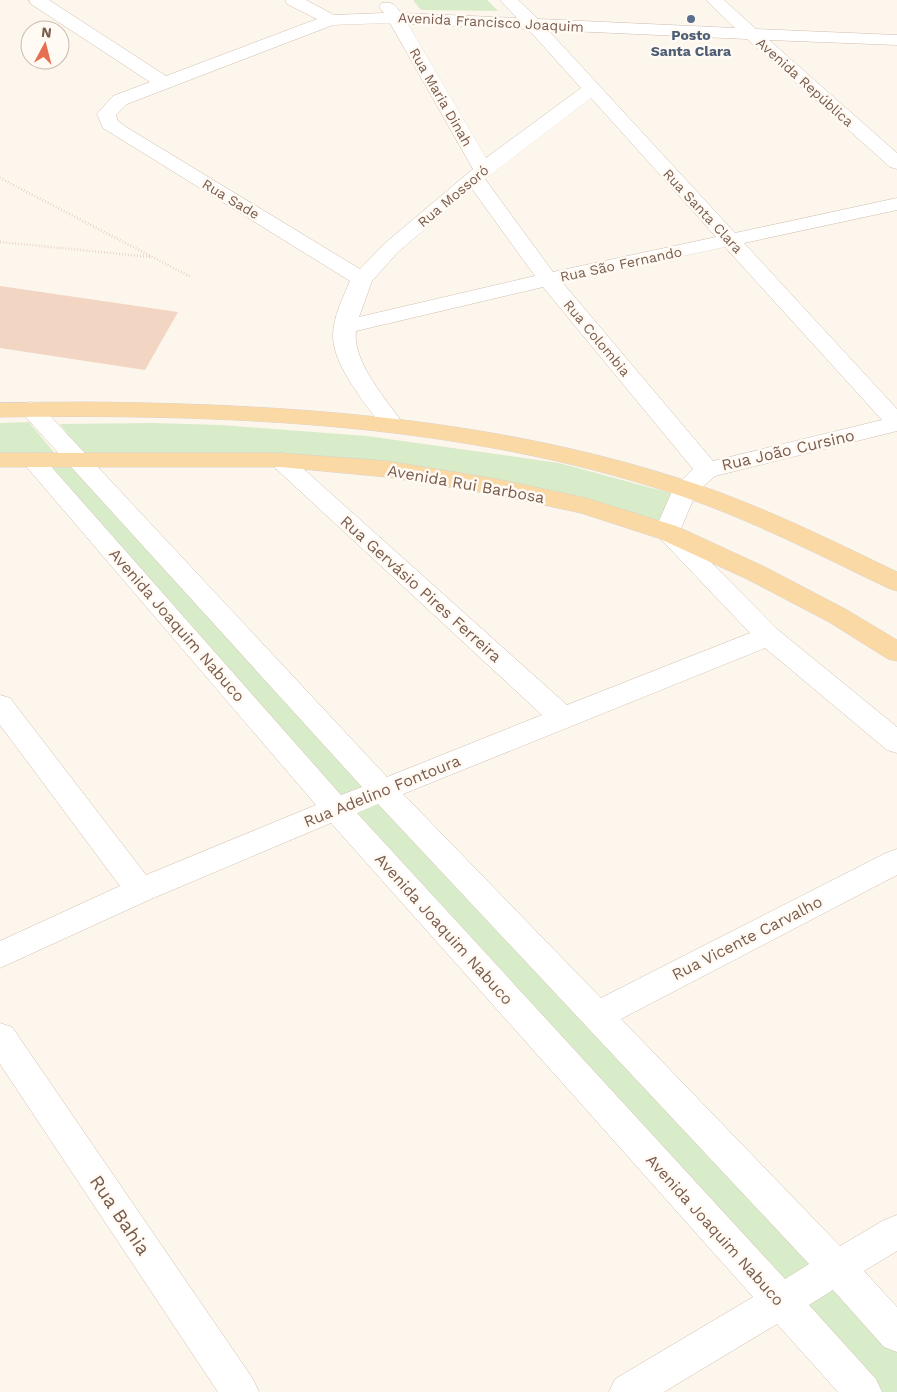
<svg xmlns="http://www.w3.org/2000/svg" width="897" height="1392" font-family="'Work Sans',sans-serif">
  <style>
    .green { fill: #d8ecc9 }
    .building { fill: #f3d5c3 }
    .lines { fill: none; stroke-linecap: round; stroke-linejoin: round }
    .minor-casing { stroke: #d1beb0; stroke-width: 1 }
    .major-casing { stroke: #dad1cd; stroke-width: 1 }
    .path { stroke: #d9b8a5; stroke-width: 2.5; stroke-dasharray: 0.5 2.5; stroke-linecap: butt }
    .minor { fill: #fff; fill-rule: evenodd }
    .major { fill: #fbd9a5; fill-rule: evenodd }
    .service-dot { fill: #5c6f8a; stroke: #fffaf3; stroke-width: 2 }
    .labels { text-anchor: middle; dominant-baseline: central; stroke-width: 5; stroke-linejoin: round; paint-order: stroke }
    .far-street-label { font-size: 14px; fill: #7a5c4d; stroke: #fffaf3 }
    .far-service-label { font-size: 14px; font-weight: bold; fill: #4e5e75; stroke: #fffaf3 }
    .street-label { font-size: 16px; fill: #7a5c4d; stroke: #fffaf3 }
    .near-street-label { font-size: 19px; fill: #7a5c4d; stroke: #fffaf3 }
  </style>
  <rect width="100%" height="100%" fill="#fdf6ec"/>
  <g class="green">
    <polygon points="413,0 487,0 498,11 421,10"/>
    <polygon points="29,422 56,455 0,456 0,423"/>
    <polygon points="153,423 221,425 367,436 559,463 674,494 658,523 406,467 82,454 60,424"/>
    <polygon points="36,460 77,460 373,788 340,801"/>
    <polygon points="380,794 822,1266 784,1291 341,810"/>
    <polygon points="837,1275 897,1341 897,1392 873,1392 791,1304"/>
  </g>
  <polygon class="building" points="0,286 178,312 145,370 0,348"/>
  <g class="lines">
    <g class="minor-casing">
      <g id="minor">
        <path d="M29,0H49L166,76L317,19L287,4L285,0H306L334,15L384,13L379,7L382,3C392,1 395,5 401,13L517,18L500,0H518L538,19L735,28L706,0H724L756,29L897,35V45L769,40L897,153V169L890,167L747,39L548,30L735,233L897,198V210L744,243L897,409V431L715,476L696,493L680,531L777,629L897,727V753L887,750L765,648L403,794L601,998L886,853L897,849V875L621,1019L840,1246L884,1220L897,1215V1251L864,1271L897,1307V1352L884,1347L833,1290L809,1305L876,1379L882,1392H838L777,1324L664,1392H609L615,1379L753,1297L331,823L151,899L0,968V941L120,886L0,725V695L10,698L146,875L316,805L25,465L21,460L25,455L33,453L41,455L341,795L362,787L23,414L19,409L23,404L31,402L39,404L387,777L542,715L272,465L268,460L272,455L280,453L288,455L567,705L750,633L654,532L673,489L693,469L543,287L356,331C352,362 387,400 404,425L400,430L392,432L384,430C367,405 333,366 333,336C333,317 343,298 350,281L103,128L97,114L113,96L150,82L31,4ZM390,23L473,169L384,244L360,269L126,127L118,121L116,115L127,104L333,25ZM408,24L528,29L581,88L486,158ZM591,98L716,237L553,272L485,179ZM472,189L535,276L359,317L372,281L398,252ZM725,247L882,420L713,461L562,282ZM378,804L809,1264L785,1279L357,813Z"/>
        <polygon points="0,1023 12,1027 253,1379 259,1392 218,1392 0,1064"/>
      </g>
    </g>
    <g class="major-casing">
      <g id="major">
        <path d="M86,402C292,404 500,418 696,484C766,508 831,540 897,572V591L888,588C819,555 750,519 678,495C460,422 228,414 0,417V403Z"/>
        <polygon points="0,453 280,453 387,461 497,479 586,498 676,526 765,567 847,610 897,640 897,661 888,659 829,622 747,579 658,538 581,513 497,495 387,477 280,467 0,467"/>
      </g>
    </g>
    <g class="path">
      <polyline points="0,178 191,277"/>
      <polyline points="0,242 151,257"/>
    </g>
    <use href="#minor" class="minor"/>
    <use href="#major" class="major"/>
  </g>
  <circle class="service-dot" cx="691" cy="19" r="5"/>
  <g class="labels">
    <g class="far-street-label">
      <text transform="translate(491 22) rotate(3)">Avenida Francisco Joaquim</text>
      <text transform="translate(805 82) rotate(42)">Avenida República</text>
      <text transform="translate(441 97) rotate(60)">Rua Maria Dinah</text>
      <text transform="translate(453 196) rotate(-40)">Rua Mossoró</text>
      <text transform="translate(231 199) rotate(31)">Rua Sade</text>
      <text transform="translate(703 211) rotate(47)">Rua Santa Clara</text>
      <text transform="translate(621 264) rotate(-12)">Rua São Fernando</text>
      <text transform="translate(597 338) rotate(50)">Rua Colombia</text>
    </g>
    <g class="far-service-label">
      <text x="691" y="35">Posto<tspan x="691" dy="16">Santa Clara</tspan></text>
    </g>
    <g class="street-label">
      <text transform="translate(788 450) rotate(-13)">Rua João Cursino</text>
      <text transform="translate(466 484) rotate(10)">Avenida Rui Barbosa</text>
      <text transform="translate(421 589) rotate(42)">Rua Gervásio Pires Ferreira</text>
      <text transform="translate(177 625) rotate(49)">Avenida Joaquim Nabuco</text>
      <text transform="translate(382 791) rotate(-22)">Rua Adelino Fontoura</text>
      <text transform="translate(444 929) rotate(48)">Avenida Joaquim Nabuco</text>
      <text transform="translate(747 938) rotate(-27)">Rua Vicente Carvalho</text>
      <text transform="translate(715 1230) rotate(48)">Avenida Joaquim Nabuco</text>
    </g>
    <g class="near-street-label">
      <text transform="translate(120 1215) rotate(56)">Rua Bahia</text>
    </g>
  </g>
  <g transform="translate(45 45) rotate(7)"><circle r="24" fill="#fffaf3" stroke="#cabbb1"/>
  <path d="M0-4L9 19L0 12L-9 19Z" fill="#e76f51"/>
  <text y="-8" font-size="14" font-weight="bold" text-anchor="middle" fill="#7a5c4d">N</text>
  </g>
</svg>
